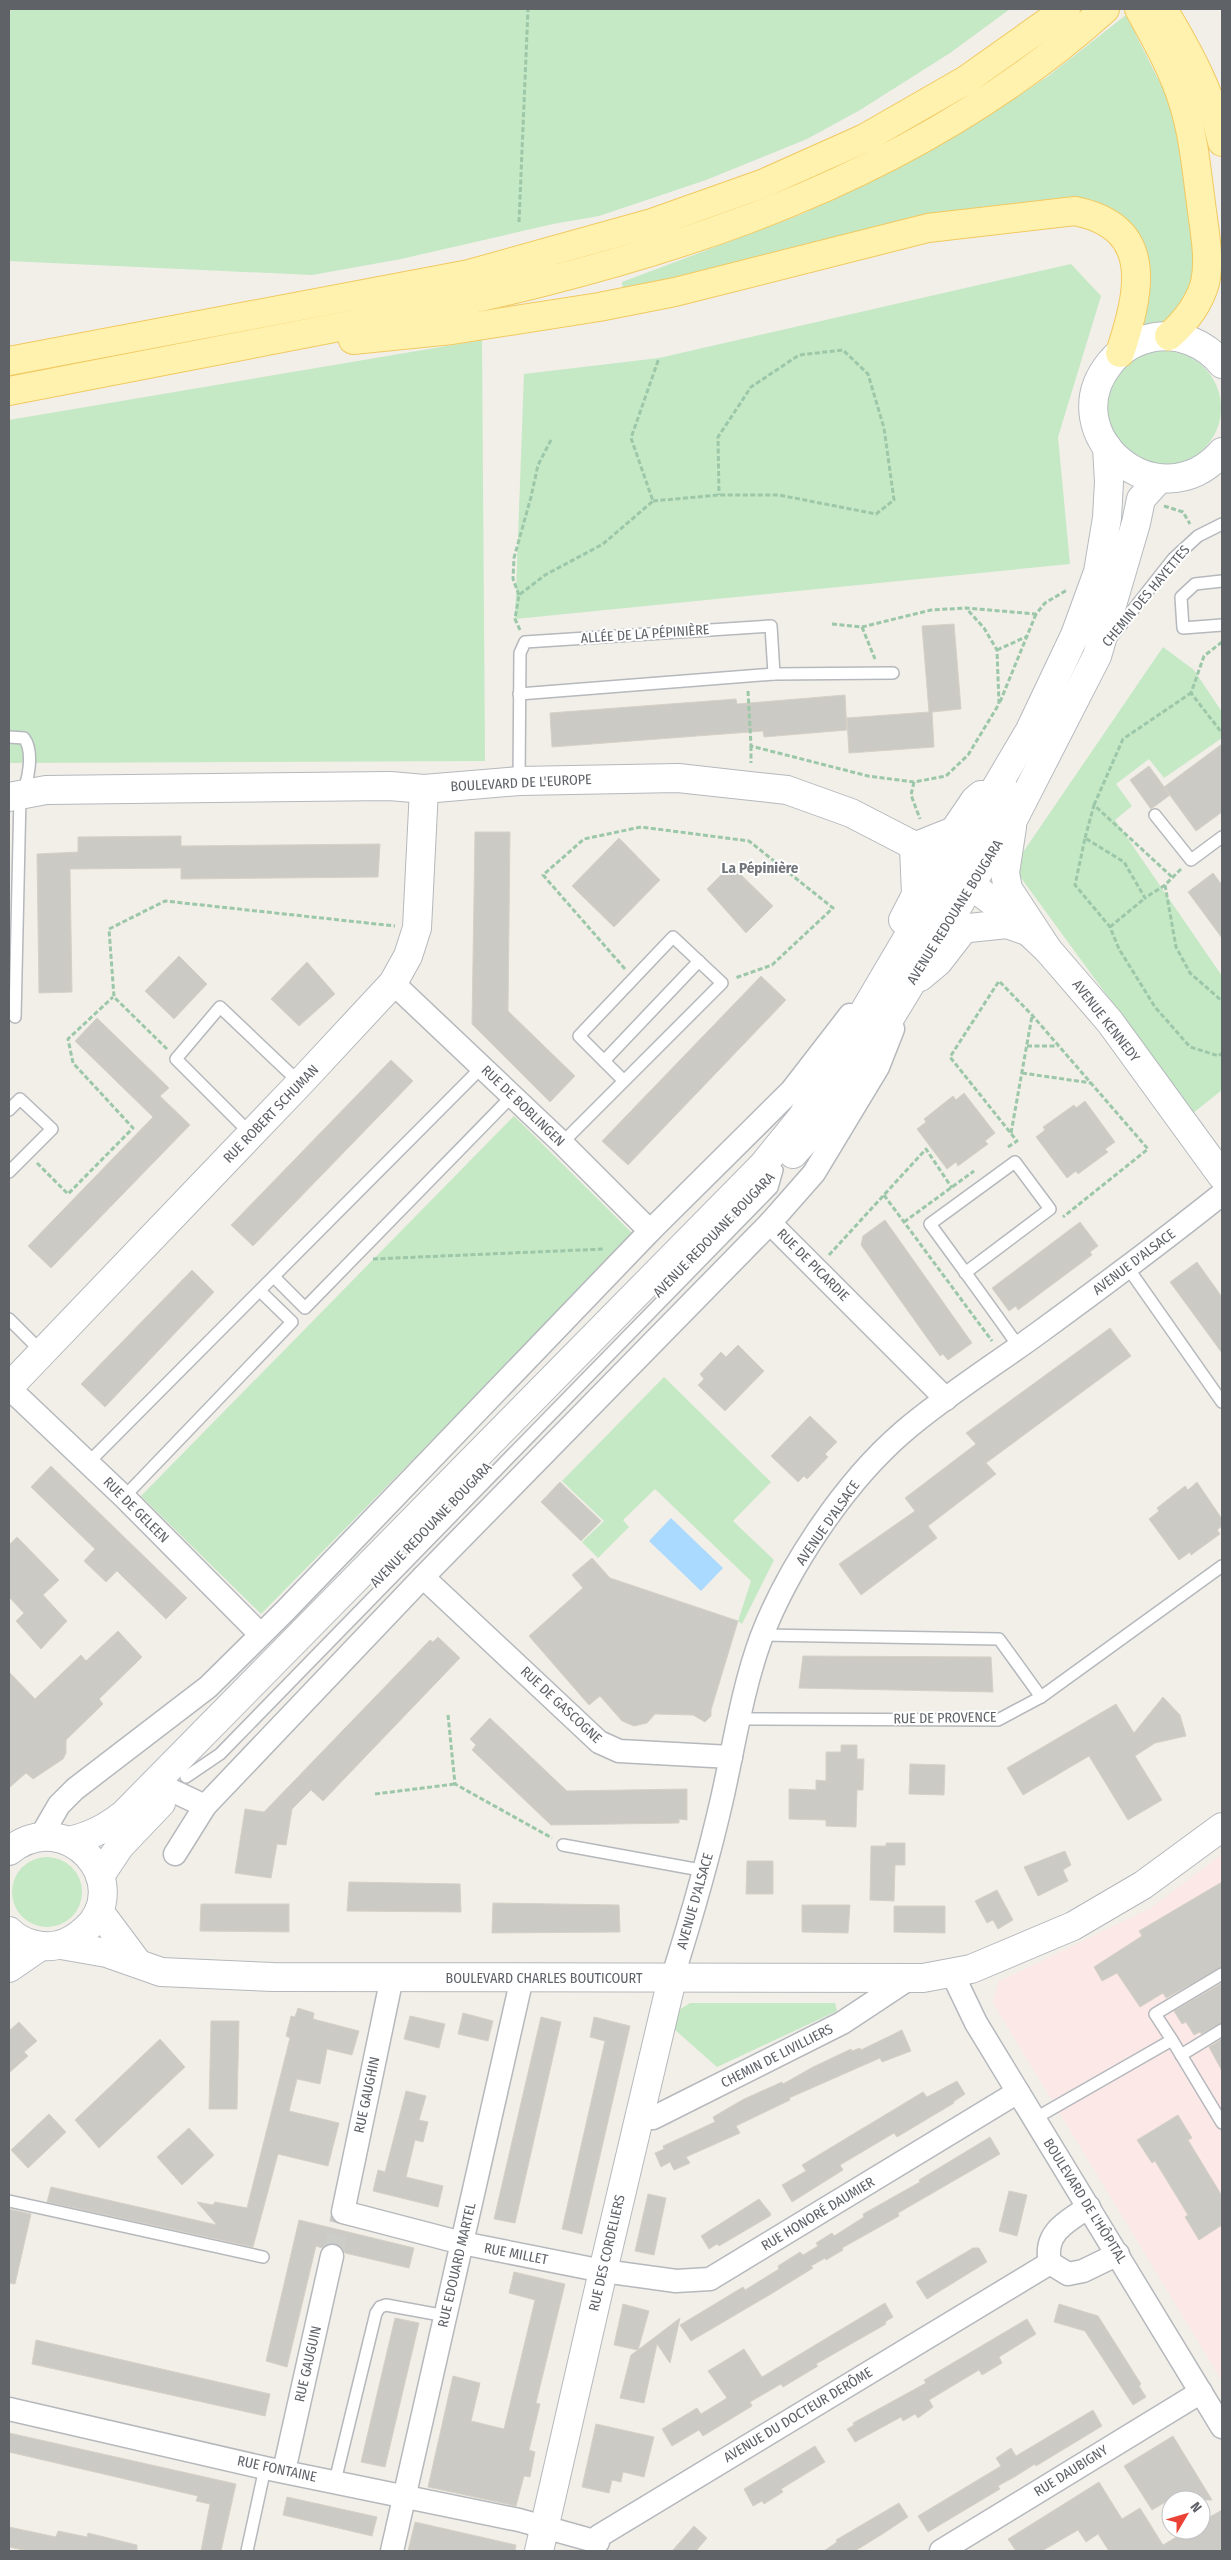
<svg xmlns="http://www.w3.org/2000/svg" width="1231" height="2560" font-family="'Fira Sans Condensed',sans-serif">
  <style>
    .medical { fill: #fce8e6 }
    .green { fill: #c5e8c5 }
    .water { fill: #aadaff }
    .building { fill: #cccac5; stroke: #d6d1c6 }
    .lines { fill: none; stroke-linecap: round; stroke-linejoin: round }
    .minor-tunnel { stroke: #ccccc8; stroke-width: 22; stroke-dasharray: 22 11; stroke-linecap: butt }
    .service-casing { stroke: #b5b8bc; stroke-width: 14 }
    .minor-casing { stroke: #b5b8bc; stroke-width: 25 }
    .tertiary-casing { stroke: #b5b8bc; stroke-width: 30 }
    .secondary-casing { stroke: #b6babf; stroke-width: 30 }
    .primary-casing { stroke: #f2c960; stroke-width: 30 }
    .path { stroke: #9cc7a9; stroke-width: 3; stroke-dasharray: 5 2.5; stroke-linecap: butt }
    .service { stroke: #fff; stroke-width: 11 }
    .minor { stroke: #fff; stroke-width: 22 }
    .tertiary { stroke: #fff; stroke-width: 28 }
    .secondary { stroke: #fff; stroke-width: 28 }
    .primary { stroke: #fff2af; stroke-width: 28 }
    .labels { text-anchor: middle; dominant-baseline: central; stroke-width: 4; stroke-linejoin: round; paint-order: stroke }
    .street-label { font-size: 14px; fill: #5f6368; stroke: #fff }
    .neighbourhood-label { font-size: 15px; font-weight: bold; fill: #70757a; stroke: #fff }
  </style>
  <rect width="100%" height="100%" fill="#f1efe8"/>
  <polygon class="medical" points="1222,1854 1222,2381 993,2003 998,1982 1151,1908"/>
  <g class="green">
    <polygon points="9,9 1010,9 950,53 860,110 807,139 706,180 599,216 553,224 401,259 312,275 9,261"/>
    <polygon points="1126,15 1176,115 1196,271 1186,303 1161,325 1138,329 1148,286 1101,209 623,293 622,282 800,215 891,172 1006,104 1047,77"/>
    <polygon points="1071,264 1101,296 1058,437 1070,564 515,619 524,374 659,358"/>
    <polygon points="482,340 485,761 9,763 9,420"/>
    <circle cx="1164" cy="408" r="57"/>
    <polygon points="1163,647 1194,670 1222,712 1222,738 1164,778 1149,759 1116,784 1132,806 1115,820 1222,976 1222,1090 1193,1113 1013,867"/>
    <polygon points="514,1116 634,1235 261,1614 141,1496"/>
    <polygon points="664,1377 771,1482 733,1521 774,1560 742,1624 738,1621 751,1581 655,1489 623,1520 629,1527 598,1558 582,1542 604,1521 562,1481"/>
    <circle cx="47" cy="1892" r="35"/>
    <polygon points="690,2003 835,2003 837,2011 717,2067 674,2029 679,2010"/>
  </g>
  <polygon class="water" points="671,1518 723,1568 701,1591 649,1541"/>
  <g class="building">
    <polygon points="954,624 961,709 932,712 934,747 849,753 847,718 929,712 922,626"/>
    <polygon points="845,695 847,730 764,737 763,731 552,747 550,713 736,699 737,704"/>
    <polygon points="1222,744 1222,812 1196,831 1164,787"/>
    <polygon points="1149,766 1170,795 1151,809 1130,780"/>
    <polygon points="475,832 510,832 508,1011 575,1076 550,1102 472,1024"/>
    <polygon points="181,836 181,846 380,844 378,877 181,879 181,868 70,869 72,992 39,993 37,854 78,852 78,837"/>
    <polygon points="619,838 660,880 614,927 572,886"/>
    <polygon points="731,865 773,906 746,933 707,889"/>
    <polygon points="1213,873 1222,885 1222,938 1188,892"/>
    <polygon points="179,956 207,984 174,1019 145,991"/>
    <polygon points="307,962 335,994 299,1026 271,999"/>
    <polygon points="761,976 786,1000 628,1165 602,1141"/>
    <polygon points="97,1018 169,1088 160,1096 190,1125 51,1268 28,1246 153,1117 75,1041"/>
    <polygon points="391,1060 413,1081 253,1246 231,1225"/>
    <polygon points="964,1093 995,1133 985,1141 988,1144 958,1166 956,1162 947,1169 917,1129 926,1122 924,1119 953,1096 956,1100"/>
    <polygon points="1085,1101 1115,1142 1105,1149 1108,1152 1078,1174 1076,1171 1067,1178 1036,1137 1045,1130 1043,1127 1074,1105 1076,1108"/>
    <polygon points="885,1220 972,1343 948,1360 943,1354 940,1356 861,1245 863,1236"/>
    <polygon points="1080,1222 1098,1246 1090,1252 1092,1255 1018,1310 1016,1306 1009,1311 992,1288"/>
    <polygon points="1197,1262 1222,1297 1222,1353 1170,1282"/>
    <polygon points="192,1270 214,1292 105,1407 81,1384"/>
    <polygon points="1110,1328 1131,1356 986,1463 996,1474 928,1526 937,1538 861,1595 839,1564 915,1511 905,1498 976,1444 966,1433"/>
    <polygon points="738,1345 764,1371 725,1411 698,1385 704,1379 700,1374 721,1352 726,1357"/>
    <polygon points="810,1416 837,1442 825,1454 828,1457 807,1479 804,1476 798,1482 771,1456"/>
    <polygon points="51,1466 187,1598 166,1619 117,1571 106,1582 84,1561 95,1549 31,1487"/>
    <polygon points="560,1482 601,1521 581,1541 541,1502"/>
    <polygon points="1197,1482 1222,1519 1222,1526 1217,1530 1220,1534 1191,1555 1190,1552 1179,1560 1149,1519 1159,1511 1157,1508 1185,1486 1188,1490"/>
    <polygon points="17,1537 59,1580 43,1595 67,1621 41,1649 16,1621 24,1613 9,1597 9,1545"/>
    <polygon points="592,1558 610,1578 738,1621 711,1710 711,1716 705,1722 693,1715 655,1714 647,1723 634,1726 622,1721 600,1696 589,1705 529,1636 583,1588 572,1575"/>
    <polygon points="118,1631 142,1657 99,1699 103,1704 66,1740 66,1753 63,1759 33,1779 26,1773 9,1788 9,1672 35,1699 81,1655 86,1661"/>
    <polygon points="438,1637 460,1658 323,1801 311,1790 292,1809 286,1845 277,1844 271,1878 235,1873 245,1809 264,1812 430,1640 433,1642"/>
    <polygon points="803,1656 991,1657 993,1692 799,1688"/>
    <polygon points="1163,1697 1180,1715 1186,1736 1155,1743 1135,1756 1162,1800 1128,1820 1089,1756 1023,1795 1007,1768 1116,1704 1134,1733"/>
    <polygon points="490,1718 567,1791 687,1789 687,1820 679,1819 679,1823 551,1825 472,1750 476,1745 470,1739"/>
    <polygon points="841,1745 857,1745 857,1759 864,1759 863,1790 857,1790 856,1827 826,1826 826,1820 789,1819 789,1789 816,1790 816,1780 826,1781 826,1752 841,1752"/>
    <polygon points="910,1764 945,1765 944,1795 909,1794"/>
    <polygon points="886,1843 905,1843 905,1865 895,1865 894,1901 870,1900 871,1846 886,1846"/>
    <polygon points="1065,1851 1071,1865 1063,1870 1068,1881 1038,1896 1024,1867"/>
    <polygon points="747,1861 773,1861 773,1894 746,1894"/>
    <polygon points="349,1882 460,1884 461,1912 347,1911"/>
    <polygon points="1222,1882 1222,1967 1166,1998 1163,1993 1140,2007 1117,1973 1102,1981 1094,1967 1142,1936 1139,1931"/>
    <polygon points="997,1890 1013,1920 998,1929 993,1920 987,1923 975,1901"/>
    <polygon points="493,1903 619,1905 620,1932 492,1933"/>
    <polygon points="201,1904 289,1904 289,1932 200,1931"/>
    <polygon points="802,1905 850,1905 848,1933 802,1932"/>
    <polygon points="894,1906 945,1906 945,1933 894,1932"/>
    <polygon points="1222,1983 1222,2023 1201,2034 1200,2032 1194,2035 1186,2022 1182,2024 1174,2011"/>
    <polygon points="298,2008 314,2013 313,2019 359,2031 352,2055 327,2049 320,2084 297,2079 289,2111 339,2123 328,2166 278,2154 253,2247 47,2202 51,2187 217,2225 197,2202 213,2205 215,2202 247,2208 290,2038 286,2036 291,2016 295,2017"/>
    <polygon points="463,2013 493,2021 488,2041 458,2034"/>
    <polygon points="410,2016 445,2024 439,2048 404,2039"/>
    <polygon points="541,2017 561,2022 515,2223 494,2219"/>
    <polygon points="594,2017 630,2026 582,2234 562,2229 605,2041 590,2037"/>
    <polygon points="211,2021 239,2021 237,2109 209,2109"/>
    <polygon points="19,2022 37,2041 24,2052 28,2056 9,2073 9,2031"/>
    <polygon points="902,2030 911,2051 882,2062 880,2058 789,2098 790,2100 736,2126 740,2133 686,2157 690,2163 674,2170 670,2162 661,2167 655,2153 664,2149 663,2146 715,2122 713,2117 744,2099 782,2082 783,2084 813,2067 851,2049 852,2051 860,2048 861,2050"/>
    <polygon points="160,2039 185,2067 99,2148 75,2120"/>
    <polygon points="1222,2039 1222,2071 1209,2047"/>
    <polygon points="957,2081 965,2094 953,2102 954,2103 897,2137 894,2133 840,2165 843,2170 792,2202 782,2185 806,2171 802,2165 923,2092 927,2097"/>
    <polygon points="406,2091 426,2096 419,2120 428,2122 423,2142 415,2140 406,2177 443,2186 438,2207 373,2191 378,2170 385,2172"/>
    <polygon points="49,2114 66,2132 28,2168 11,2150"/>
    <polygon points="1178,2115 1192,2138 1188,2140 1222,2196 1222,2225 1199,2240 1185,2217 1188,2215 1155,2161 1152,2163 1137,2140"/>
    <polygon points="189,2128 214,2155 182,2185 157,2157"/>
    <polygon points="990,2137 1000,2154 898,2213 899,2216 842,2248 843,2250 826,2260 825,2258 811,2266 813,2268 771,2294 691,2341 680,2325 743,2287 745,2290 779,2269 778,2266 800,2252 803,2255 818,2246 816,2243 832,2233 834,2236 864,2217 863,2214 920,2182 919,2180"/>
    <polygon points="1009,2191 1027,2195 1017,2236 999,2231"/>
    <polygon points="648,2194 666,2198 654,2255 635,2251"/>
    <polygon points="759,2199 771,2214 770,2216 719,2246 717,2244 709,2249 701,2236"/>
    <polygon points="9,2209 31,2214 15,2284 9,2283"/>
    <polygon points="299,2220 414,2248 409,2268 345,2253 341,2247 335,2243 329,2243 322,2248 316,2246 287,2367 266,2361"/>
    <polygon points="973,2248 979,2248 987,2262 927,2299 916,2282"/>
    <polygon points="514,2272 565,2284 536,2403 540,2404 529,2450 535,2452 530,2477 524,2476 516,2506 428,2487 453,2376 480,2383 471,2421 504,2429 535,2300 509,2293"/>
    <polygon points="885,2303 893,2317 885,2322 886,2324 816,2364 818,2366 783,2387 781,2384 750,2402 752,2406 703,2436 699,2430 672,2446 662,2429 697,2408 701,2414 727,2398 708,2371 744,2349 762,2377"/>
    <polygon points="623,2304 649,2311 638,2350 680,2318 670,2363 657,2344 644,2403 620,2398 631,2355 638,2350 614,2345"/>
    <polygon points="1059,2304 1098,2316 1141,2384 1139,2386 1146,2397 1133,2405 1085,2331 1054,2322"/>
    <polygon points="395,2318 419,2323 385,2467 361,2462"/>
    <polygon points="1027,2319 1036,2334 999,2357 1002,2363 982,2375 979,2370 929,2400 933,2407 918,2418 915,2414 903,2421 901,2417 855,2442 847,2429 854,2425 853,2423 926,2383 924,2380"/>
    <polygon points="36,2340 270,2394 265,2416 32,2364"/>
    <polygon points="1093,2410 1102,2426 1036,2466 1035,2464 1016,2476 998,2486 1000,2489 928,2532 918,2516 1001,2466 996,2458 1011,2448 1016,2456"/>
    <polygon points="596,2424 654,2437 644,2477 623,2472 621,2482 612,2480 609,2493 582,2487"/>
    <polygon points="9,2433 236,2484 221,2551 201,2551 210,2504 196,2501 198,2496 9,2452"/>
    <polygon points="1173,2436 1212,2500 1182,2500 1179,2494 1152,2510 1124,2466"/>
    <polygon points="815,2446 825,2462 781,2489 783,2492 764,2504 762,2501 753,2506 744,2489"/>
    <polygon points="1099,2482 1122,2519 1140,2508 1163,2545 1188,2530 1201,2530 1201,2522 1222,2510 1222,2551 1109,2551 1098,2534 1086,2542 1078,2530 1042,2551 1016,2551 1008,2539"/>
    <polygon points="287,2497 377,2517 372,2536 283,2515"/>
    <polygon points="899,2503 908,2517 884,2533 855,2551 824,2551 837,2542 836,2540"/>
    <polygon points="415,2522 516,2545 515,2551 408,2551"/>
    <polygon points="694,2526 707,2538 696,2551 672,2551"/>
    <polygon points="9,2527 56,2537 58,2531 87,2537 88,2533 137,2545 137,2551 28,2551 9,2547"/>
  </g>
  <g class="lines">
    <polyline class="minor-tunnel" points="332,2256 343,2212"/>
    <g class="service-casing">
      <g id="service">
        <polyline points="1222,581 1195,584 1181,597 1183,628 1222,625"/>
        <polyline points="1110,639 1173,559 1198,536 1222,524"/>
        <polyline points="519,694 774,674"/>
        <path d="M9,737L24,738C34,751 29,783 20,796L15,1017"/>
        <polyline points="519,781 520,653 525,642 771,626 774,674 893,673"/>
        <polyline points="1155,815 1191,860 1222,837"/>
        <polyline points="604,1061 699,961"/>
        <polyline points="9,1110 20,1099 52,1129 9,1172"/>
        <polyline points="251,1134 176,1059 220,1007 300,1083"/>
        <polyline points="562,1143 722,983 673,937 579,1036 624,1081"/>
        <polyline points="1128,1268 1222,1402"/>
        <path d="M965,1273L1050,1209L1015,1162L930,1224C960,1265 990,1306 1019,1347"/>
        <polyline points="274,1277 305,1308 512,1096"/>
        <polyline points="9,1319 41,1351"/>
        <polyline points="88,1463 482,1067"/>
        <polyline points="124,1497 292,1322 260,1291"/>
        <polyline points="762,1635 999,1639 1041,1697"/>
        <polyline points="739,1719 998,1720 1041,1697 1222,1566"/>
        <polyline points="186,1777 220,1754 772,1188 777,1170"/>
        <polyline points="563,1845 706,1871"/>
        <polyline points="1172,2040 1155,2014 1222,1974"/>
        <polyline points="1181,2055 1222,2030"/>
        <polyline points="1034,2119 1172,2040 1222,2123"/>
        <polyline points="9,2201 263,2257"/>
        <polyline points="335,2481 376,2313 380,2307 386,2305 446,2316"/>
        <polyline points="247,2551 265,2468"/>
      </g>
    </g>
    <g class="minor-casing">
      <g id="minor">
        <polyline points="393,983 562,1143 650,1231"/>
        <polyline points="770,1223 946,1399"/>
        <polyline points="9,1388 124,1497 260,1634"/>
        <polyline points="423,1577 599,1742 619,1751 731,1757"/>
        <polyline points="173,1791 205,1806"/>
        <polyline points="41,1836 59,1805 75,1789 208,1687 285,1611 650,1231 792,1090 850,1015"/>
        <polyline points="175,1854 205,1806 423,1577 770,1223 814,1173 878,1067 893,1029"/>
        <polyline points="952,1973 976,2023 1222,2427"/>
        <polyline points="392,1977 343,2212 462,2243 603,2271 676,2281 710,2279 1018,2092"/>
        <path d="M672,1979C691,1919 708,1860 722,1799C734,1746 742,1690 761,1638C788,1567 845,1482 903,1432C945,1396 993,1366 1037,1334C1100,1288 1162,1242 1222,1194"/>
        <polyline points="640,2118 653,2118 842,2023 907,1980"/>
        <path d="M1089,2207C1067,2221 1043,2233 1050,2263L1068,2274L1083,2271L1118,2254"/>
        <polyline points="9,2409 265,2468 519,2520 598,2542 599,2536 1050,2263"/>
        <polyline points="284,2471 332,2256"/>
        <polyline points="392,2551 522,1978"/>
        <polyline points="941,2551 1201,2392"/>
      </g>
    </g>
    <g class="tertiary-casing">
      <g id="tertiary">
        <polyline points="9,797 46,790 390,786 424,789 519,781 678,778 787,790 851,813 911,844 971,885 1013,917 1048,950 1110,1022 1222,1176"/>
        <polyline points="914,847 954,831 975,800 981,795"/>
        <polyline points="972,876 975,859 1004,795 1004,790"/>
        <polyline points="920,977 938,962 962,931 969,928 1007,924 1027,931"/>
        <polyline points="9,1387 300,1083 393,983 408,956 417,928 424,789"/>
        <polyline points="99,1911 137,1962"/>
        <polyline points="61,1945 107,1953 161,1972 273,1977 923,1978 971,1969 1073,1926 1143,1885 1222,1827"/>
        <polyline points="539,2551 603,2271 672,1979"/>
      </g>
    </g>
    <g class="secondary-casing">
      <g id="secondary">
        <path d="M1222,364C1206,344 1180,333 1155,337C1137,340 1121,349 1110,363C1052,434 1158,524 1222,452"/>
        <polyline points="1012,827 1005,873 1008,889 1048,950"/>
        <polyline points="903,920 916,895 914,847"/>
        <polyline points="793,1154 839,1102 984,863 1014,818 1097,656 1136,523 1141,499 1159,479"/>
        <path d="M69,1841C91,1836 106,1828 124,1814L763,1165L802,1117L1030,730L1075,635L1098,572L1107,518L1109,482L1107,447"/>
        <path d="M9,1851C67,1804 136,1884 85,1930C77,1937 69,1943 58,1945C41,1949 21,1943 9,1931"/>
        <polyline points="100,1876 120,1846 161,1803"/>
        <polyline points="9,1968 41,1946"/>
      </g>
    </g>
    <g class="primary-casing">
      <g id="primary">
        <path d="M1139,9C1155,38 1173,69 1183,102C1194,136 1197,175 1202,211C1205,234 1210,260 1205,283C1199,304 1185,322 1169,336"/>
        <path d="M1163,9C1188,51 1212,94 1222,142"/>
        <path d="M353,340L452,330L599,307L675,292L928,228L1075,211C1157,228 1139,294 1120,353"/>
        <polyline points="9,361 469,274 652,223 762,184 865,138 966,80 1066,9"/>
        <path d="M9,391C117,370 226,349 334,328C613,273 888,204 1105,9"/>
      </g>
    </g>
    <g class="path">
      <polyline points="519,222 528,9"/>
      <polyline points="653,501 719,495 779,495 876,514 894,500 884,428 868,374 843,350 799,355 751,387 718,437 719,495"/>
      <polyline points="1164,506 1183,512 1190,524"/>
      <polyline points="519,595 513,579 514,558 531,497 538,465 552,438"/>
      <polyline points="832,624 862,627 931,610 966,608 1036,614 1045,603 1067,590"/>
      <polyline points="862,627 875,659"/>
      <polyline points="520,630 515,619 519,595 545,575 603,544 653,501 631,438 659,358"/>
      <polyline points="1222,642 1204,656 1191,693 1222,733"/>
      <polyline points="997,650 1028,636"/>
      <polyline points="748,691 751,746 868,776 914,782 946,776 968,755 999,704 997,650 984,628 966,608"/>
      <polyline points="1000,702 1036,614"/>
      <polyline points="751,746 751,763"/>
      <polyline points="914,782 911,795 920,819"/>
      <polyline points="1094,805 1123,739 1191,693"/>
      <polyline points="1085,838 1094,805 1172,877"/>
      <polyline points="1181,869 1165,885 1145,898 1124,862 1085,838 1075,885 1110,927 1119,949 1155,1007 1190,1047 1219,1056 1222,1053"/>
      <polyline points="1165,885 1176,947 1190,973 1222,1001"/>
      <polyline points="1110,927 1145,898"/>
      <polyline points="625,969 543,875 584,839 641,827 749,841 833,908 772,965 735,978"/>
      <polyline points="1027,1046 1058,1046"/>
      <polyline points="167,1049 114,997 109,929 165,901 395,926"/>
      <polyline points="1022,1073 1091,1083"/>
      <polyline points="1011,1133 1032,1016"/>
      <polyline points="1008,1147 1017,1141 950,1057 999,981 1032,1015 1148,1149 1063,1217"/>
      <polyline points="37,1163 68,1194 133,1128 73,1063 68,1039 113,997"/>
      <polyline points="884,1195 992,1341"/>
      <polyline points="904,1222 974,1171"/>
      <polyline points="829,1255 926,1149 952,1188"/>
      <polyline points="373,1259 604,1249"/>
      <polyline points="448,1715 455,1784 552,1838"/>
      <polyline points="375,1794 455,1784"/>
    </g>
    <use href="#service" class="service"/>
    <use href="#minor" class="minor"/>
    <use href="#tertiary" class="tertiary"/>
    <use href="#secondary" class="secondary"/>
    <use href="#primary" class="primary"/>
  </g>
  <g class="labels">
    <g class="street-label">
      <text transform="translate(1146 596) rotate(-50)">CHEMIN DES HAYETTES</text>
      <text transform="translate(645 634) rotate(-4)">ALLÉE DE LA PÉPINIÈRE</text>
      <text transform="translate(521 783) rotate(-3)">BOULEVARD DE L'EUROPE</text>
      <text transform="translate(955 912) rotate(-58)">AVENUE REDOUANE BOUGARA</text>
      <text transform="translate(1106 1021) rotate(52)">AVENUE KENNEDY</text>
      <text transform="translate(523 1106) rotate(44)">RUE DE BOBLINGEN</text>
      <text transform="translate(271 1114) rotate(-46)">RUE ROBERT SCHUMAN</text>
      <text transform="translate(714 1235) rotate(-46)">AVENUE REDOUANE BOUGARA</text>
      <text transform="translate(1134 1262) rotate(-37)">AVENUE D'ALSACE</text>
      <text transform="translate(813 1265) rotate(45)">RUE DE PICARDIE</text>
      <text transform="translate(136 1510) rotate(45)">RUE DE GELEEN</text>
      <text transform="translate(828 1523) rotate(-55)">AVENUE D'ALSACE</text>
      <text transform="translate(431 1525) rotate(-46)">AVENUE REDOUANE BOUGARA</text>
      <text transform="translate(561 1705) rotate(43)">RUE DE GASCOGNE</text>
      <text transform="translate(945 1718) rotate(-1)">RUE DE PROVENCE</text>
      <text transform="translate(695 1901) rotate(-74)">AVENUE D'ALSACE</text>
      <text x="544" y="1978">BOULEVARD CHARLES BOUTICOURT</text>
      <text transform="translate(777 2056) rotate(-27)">CHEMIN DE LIVILLIERS</text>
      <text transform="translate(367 2095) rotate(-78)">RUE GAUGHIN</text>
      <text transform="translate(1085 2201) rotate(58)">BOULEVARD DE L'HÔPITAL</text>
      <text transform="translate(818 2214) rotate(-31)">RUE HONORÉ DAUMIER</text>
      <text transform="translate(607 2253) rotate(-77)">RUE DES CORDELIERS</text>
      <text transform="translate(516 2254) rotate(11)">RUE MILLET</text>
      <text transform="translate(457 2265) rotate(-77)">RUE EDOUARD MARTEL</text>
      <text transform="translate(308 2364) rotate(-77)">RUE GAUGUIN</text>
      <text transform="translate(798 2415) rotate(-31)">AVENUE DU DOCTEUR DERÔME</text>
      <text transform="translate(277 2469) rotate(12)">RUE FONTAINE</text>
      <text transform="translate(1071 2471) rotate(-32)">RUE DAUBIGNY</text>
    </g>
    <g class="neighbourhood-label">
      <text x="760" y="868">La Pépinière</text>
    </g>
  </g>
  <rect width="1231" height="2560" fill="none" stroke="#5f6368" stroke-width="20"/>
  <g transform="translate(1186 2515) rotate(52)"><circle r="24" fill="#ffffff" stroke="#bfc1c3"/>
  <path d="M0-4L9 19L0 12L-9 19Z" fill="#ea4335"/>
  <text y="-8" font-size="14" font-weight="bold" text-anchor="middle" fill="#5f6368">N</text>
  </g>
</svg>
